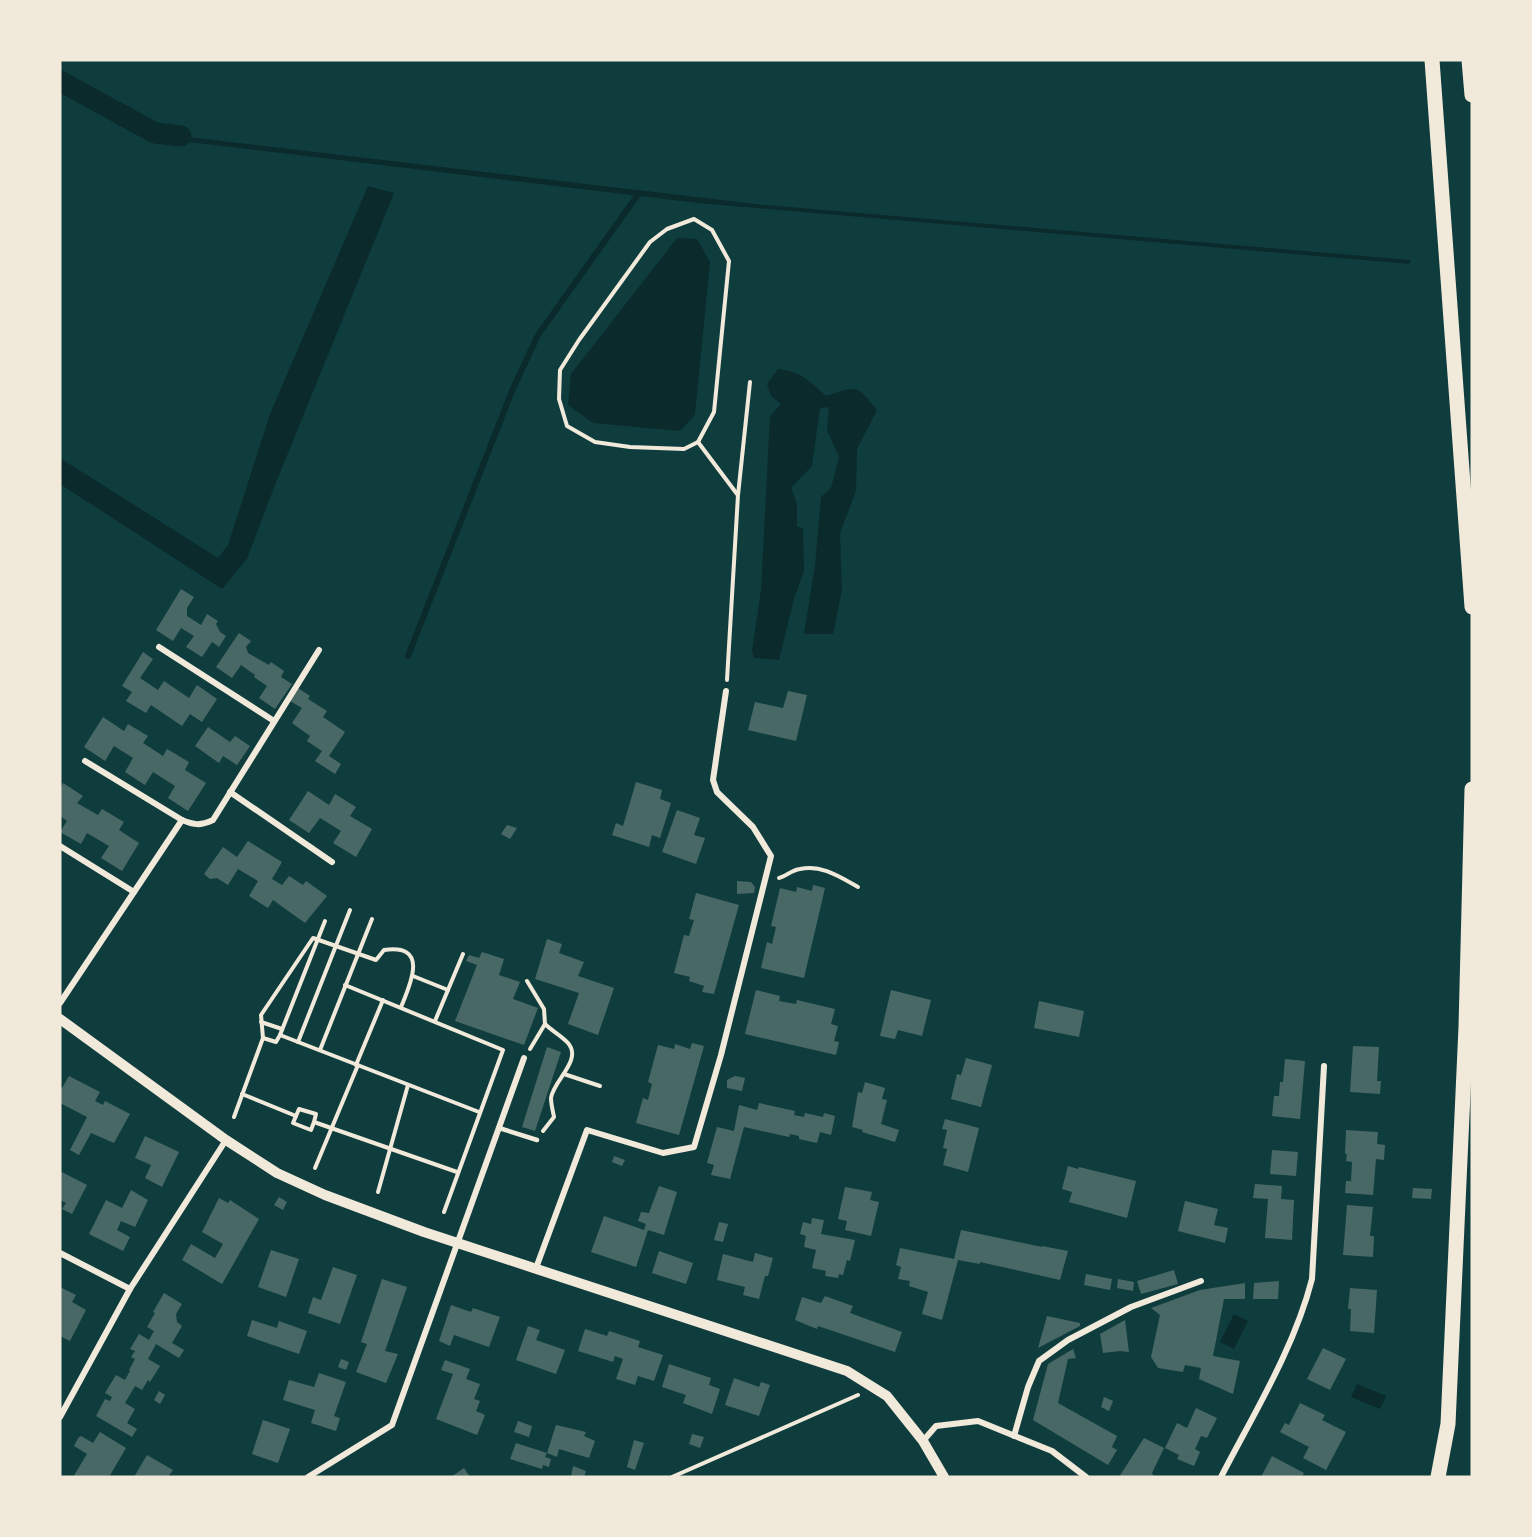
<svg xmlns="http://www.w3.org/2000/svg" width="1532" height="1537" font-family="Helvetica,sans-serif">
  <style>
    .water { fill: #0a2a2b }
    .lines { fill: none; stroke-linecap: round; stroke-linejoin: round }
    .stream { stroke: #0a2a2b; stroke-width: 6 }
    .canal { stroke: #0a2a2b; stroke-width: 21 }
    .building { fill: #486865 }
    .path { stroke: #f1e9da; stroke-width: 4 }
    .service { stroke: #f1e9da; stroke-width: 4.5 }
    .minor { stroke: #f1e9da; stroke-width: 6 }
    .tertiary { stroke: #f1e9da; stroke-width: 10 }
    .trunk { stroke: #f1e9da; stroke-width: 15 }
  </style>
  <rect width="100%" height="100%" fill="#0f3d3e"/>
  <g class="water">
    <polygon points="60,81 155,133 765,205 1411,260 1409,264 698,203 155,138 60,87"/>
    <polygon points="368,186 394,193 275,485 247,559 222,589 60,484 60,458 218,558 228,545 270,414"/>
    <polygon points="677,238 697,239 710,262 695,415 680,431 593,423 568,405 571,374"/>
    <path d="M778,369C801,372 809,380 826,396C857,386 856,384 877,410L857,449L856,491L840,533L842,590L833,634H804L815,565L821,497L831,488L839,457L827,430L829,407L820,408L812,466L791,488L797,504V526L803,529L804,571L794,599L779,660L754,658L752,651L761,590L770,416L781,404L771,396L767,384Z"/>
    <polygon points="1234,1314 1248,1321 1234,1349 1220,1342"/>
    <polygon points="1357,1384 1386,1396 1380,1409 1351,1397"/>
  </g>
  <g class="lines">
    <polyline class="stream" points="408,656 512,391 538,335 639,193"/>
    <polyline class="canal" points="60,81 155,133 181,136"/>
  </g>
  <g class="building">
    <polygon points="181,589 194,597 187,608 187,616 201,625 207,614 218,621 216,624 220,632 226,636 219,647 212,642 202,657 186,647 194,636 181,628 173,641 156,630"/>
    <polygon points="239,633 251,641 246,647 248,653 269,665 271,662 284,671 281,677 292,684 275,709 259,698 267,686 254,677 255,675 241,665 232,678 216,667"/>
    <polygon points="143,652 153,659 140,678 158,690 164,681 189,698 197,685 217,699 202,722 190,714 182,726 151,705 146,713 126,701 132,692 122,686"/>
    <polygon points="298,688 310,696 308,699 327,711 323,717 345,732 329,756 341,764 335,774 315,761 322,751 307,741 310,736 292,723 302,708 290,701"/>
    <polygon points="788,691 807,695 796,741 748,730 755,702 783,708"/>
    <polygon points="103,717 124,731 128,724 148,736 143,743 163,756 167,749 189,762 185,770 206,783 188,811 168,798 175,786 153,772 145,785 125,772 133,758 114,746 105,761 84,747"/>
    <polygon points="208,727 230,742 235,736 250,746 237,765 223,756 219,763 195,746"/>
    <polygon points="636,782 662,790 660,799 671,803 660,838 652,835 649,847 612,835 616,823 623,826"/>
    <polygon points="63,783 83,796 77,803 98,815 102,809 124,822 119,830 139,843 122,871 101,858 109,846 87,833 81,844 60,832 67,821 60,816 60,788"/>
    <polygon points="308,791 329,805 335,794 356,807 350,816 372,829 356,857 333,843 341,831 320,818 309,833 289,820"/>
    <polygon points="677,810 700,818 694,835 705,838 696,864 662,852"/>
    <polygon points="507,825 517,828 510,839 501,834"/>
    <polygon points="248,841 282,862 272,879 282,885 289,876 303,885 306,881 327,896 305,923 273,900 268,908 249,896 258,881 238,869 228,885 217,878 210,879 204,874 223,847 237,857"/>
    <polygon points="737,881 751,882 755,887 754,893 737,894"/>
    <polygon points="813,885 825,888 804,978 761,968 767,942 772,944 776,927 771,926 780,888 796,892 797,887 812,891"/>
    <polygon points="696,893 739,905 714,994 702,992 704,986 689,981 690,977 674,973 684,935 689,936 694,920 689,919"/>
    <polygon points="547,939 562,944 559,953 584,962 578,976 614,988 598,1035 568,1024 579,993 535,979"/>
    <polygon points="482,952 504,959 499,975 520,982 513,999 538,1008 524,1045 455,1021 477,965 466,961 469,955 479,958"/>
    <polygon points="756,990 780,996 779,1001 796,1004 797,1000 835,1009 831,1024 838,1026 834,1041 839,1042 836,1055 745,1034"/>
    <polygon points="891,990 931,1000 922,1036 898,1030 895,1039 880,1036"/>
    <polygon points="1039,1001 1084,1011 1079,1037 1034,1028"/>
    <polygon points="692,1043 704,1046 679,1135 636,1123 643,1098 648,1100 652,1084 648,1082 658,1045 674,1049 675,1044 690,1049"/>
    <polygon points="1353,1046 1379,1047 1377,1081 1381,1081 1380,1094 1350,1092"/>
    <polygon points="547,1047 561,1052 535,1131 522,1127"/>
    <polygon points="966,1058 992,1065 981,1107 951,1099 957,1074 961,1075"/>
    <polygon points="1285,1059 1305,1061 1300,1119 1272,1116 1274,1096 1279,1096 1280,1082 1283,1082"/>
    <polygon points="69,1076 100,1092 95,1101 103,1105 105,1101 130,1114 114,1143 91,1133 79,1155 70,1150 87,1117 60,1103 60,1087 62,1088"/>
    <polygon points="735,1076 745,1078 742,1091 727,1088 727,1080"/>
    <polygon points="865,1082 885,1088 882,1099 887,1100 881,1124 899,1130 895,1142 862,1132 863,1130 852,1127 858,1092 862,1093"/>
    <polygon points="759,1103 795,1111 794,1115 804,1117 805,1113 823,1117 824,1113 835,1116 831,1135 820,1132 817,1143 799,1139 799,1136 790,1134 789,1137 744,1127 730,1179 711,1175 714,1165 707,1163 717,1127 734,1131 739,1105 757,1110"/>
    <polygon points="945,1119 979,1128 968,1172 943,1165 947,1149 943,1148 947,1130 942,1129"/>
    <polygon points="1346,1130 1378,1132 1377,1144 1385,1145 1384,1160 1376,1159 1373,1195 1345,1193 1346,1181 1351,1181 1352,1162 1346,1161 1347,1154 1345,1154"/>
    <polygon points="145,1136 179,1152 162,1187 145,1178 151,1165 135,1158"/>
    <polygon points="1272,1150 1298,1152 1296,1176 1270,1174"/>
    <polygon points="614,1156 625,1160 622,1166 612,1162"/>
    <polygon points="1068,1166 1078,1169 1079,1167 1136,1181 1127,1218 1069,1202 1072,1192 1062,1189"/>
    <polygon points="60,1171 87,1185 72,1214 62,1209 66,1203 60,1200"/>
    <polygon points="1255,1184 1282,1186 1281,1199 1294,1200 1292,1240 1265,1238 1268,1199 1253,1198"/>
    <polygon points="659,1186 677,1192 664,1235 648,1230 636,1267 591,1252 604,1216 644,1230 646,1224 638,1221 641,1212 649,1213"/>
    <polygon points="845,1187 872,1192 870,1200 879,1202 871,1236 845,1230 847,1221 838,1219"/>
    <polygon points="1413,1188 1432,1189 1431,1199 1412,1198"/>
    <polygon points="131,1190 148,1200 135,1227 121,1221 117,1230 130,1237 123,1251 89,1234 106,1200 122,1208"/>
    <polygon points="279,1197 287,1202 283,1210 274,1205"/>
    <polygon points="219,1198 228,1203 230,1200 259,1219 222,1284 182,1260 191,1244 215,1258 223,1244 202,1232"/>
    <polygon points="1185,1201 1218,1209 1214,1225 1228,1228 1225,1243 1178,1231"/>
    <polygon points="1347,1205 1373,1207 1370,1236 1374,1236 1373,1257 1343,1255"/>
    <polygon points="812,1218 824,1220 821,1234 855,1240 850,1261 847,1260 843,1275 839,1274 838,1278 825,1276 826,1271 812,1268 816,1250 804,1247 806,1236 800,1234 803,1222 811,1224"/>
    <polygon points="719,1222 728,1224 723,1242 714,1240"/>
    <polygon points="961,1230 1042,1247 1042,1246 1068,1251 1060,1280 980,1262 980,1264 958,1260 942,1320 922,1314 928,1292 909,1286 910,1281 898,1279 901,1267 896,1265 900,1248 954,1259"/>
    <polygon points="271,1250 299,1259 286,1297 258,1287"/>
    <polygon points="659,1251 693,1263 686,1284 652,1273"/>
    <polygon points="755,1253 773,1258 768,1276 765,1276 759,1299 743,1295 745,1287 717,1280 723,1254 753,1262"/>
    <polygon points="333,1267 357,1275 340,1324 308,1313 313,1297 321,1300"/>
    <polygon points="1174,1270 1178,1284 1141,1294 1137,1281"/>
    <polygon points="1086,1274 1112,1279 1110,1290 1084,1285"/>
    <polygon points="382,1279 407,1287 385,1351 398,1354 386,1383 356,1372 367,1344 361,1342"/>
    <polygon points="1118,1279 1134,1282 1133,1291 1117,1288"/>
    <polygon points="1279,1281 1278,1299 1253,1299 1254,1283"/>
    <polygon points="1245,1283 1245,1299 1224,1299 1213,1356 1240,1361 1233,1394 1199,1379 1201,1368 1185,1365 1183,1372 1158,1368 1151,1357 1160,1315 1151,1308 1200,1290"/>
    <polygon points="60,1287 76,1295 72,1302 86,1310 70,1341 60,1336"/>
    <polygon points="1350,1288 1377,1290 1374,1333 1350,1331 1351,1309 1348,1309"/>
    <polygon points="164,1293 182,1304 176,1314 177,1322 182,1326 172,1343 184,1350 179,1358 156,1344 148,1359 160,1366 150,1382 148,1380 142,1390 135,1386 125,1403 135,1409 127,1423 137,1429 132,1437 96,1416 105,1399 110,1401 112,1397 105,1393 116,1375 125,1380 130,1371 129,1370 135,1359 131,1357 135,1351 130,1349 139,1334 149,1340 154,1331 147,1327 155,1313 153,1312"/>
    <polygon points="825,1296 853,1306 850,1313 902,1332 895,1352 818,1326 817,1329 795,1320 802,1297 821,1303"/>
    <polygon points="451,1305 471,1312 473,1308 500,1317 489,1347 454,1335 450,1346 439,1341"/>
    <polygon points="1047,1316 1080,1323 1080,1326 1038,1348"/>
    <polygon points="252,1320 277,1328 279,1321 307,1331 299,1354 247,1336"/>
    <polygon points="1125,1320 1129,1352 1120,1351 1103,1353 1100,1334"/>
    <polygon points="528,1326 540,1330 536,1340 565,1350 556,1374 516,1360"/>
    <polygon points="585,1329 607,1336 609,1331 640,1341 638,1347 663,1355 654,1381 638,1376 635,1385 616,1379 623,1359 615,1356 613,1362 578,1351"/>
    <polygon points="1323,1348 1346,1359 1330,1390 1307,1379"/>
    <polygon points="1073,1349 1076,1358 1068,1359 1058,1403 1117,1436 1112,1447 1117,1450 1108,1465 1033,1420 1048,1364"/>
    <polygon points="341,1359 349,1362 346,1370 338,1367"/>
    <polygon points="445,1360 470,1369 466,1379 480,1384 474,1399 480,1401 476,1411 485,1415 477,1435 436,1419 453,1374 441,1370"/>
    <polygon points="669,1364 711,1378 709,1385 720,1389 712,1414 683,1403 686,1395 662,1387"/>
    <polygon points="319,1373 346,1382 334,1416 340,1418 336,1431 311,1423 315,1410 283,1400 289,1380 314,1387"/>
    <polygon points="734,1378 759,1387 761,1382 770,1385 759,1416 725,1405"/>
    <polygon points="159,1391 165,1395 160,1404 154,1400"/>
    <polygon points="1104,1397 1113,1401 1109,1411 1101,1407"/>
    <polygon points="1300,1403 1325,1415 1322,1420 1346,1432 1326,1470 1303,1458 1309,1447 1280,1432 1285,1423 1289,1425"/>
    <polygon points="1196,1408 1217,1418 1207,1438 1201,1436 1195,1449 1200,1452 1194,1466 1177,1459 1179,1455 1165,1448 1177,1423 1187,1428"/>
    <polygon points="263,1420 290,1429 278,1463 252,1454"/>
    <polygon points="518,1421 532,1426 529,1437 514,1432"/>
    <polygon points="556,1425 586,1432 584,1436 595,1441 589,1458 559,1449 557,1457 547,1453"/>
    <polygon points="100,1432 126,1448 109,1477 73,1477 87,1454 74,1446 78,1438 81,1436 93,1443"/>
    <polygon points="692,1434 704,1437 700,1448 689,1444"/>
    <polygon points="1144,1438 1164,1448 1152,1473 1154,1477 1119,1477"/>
    <polygon points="634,1440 644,1443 635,1470 627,1467"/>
    <polygon points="516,1443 547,1453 545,1457 551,1459 549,1467 543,1465 542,1469 510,1459"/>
    <polygon points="147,1455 173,1470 168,1477 134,1477"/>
    <polygon points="1272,1456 1304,1473 1302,1477 1261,1477"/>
    <polygon points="573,1466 586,1471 584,1477 571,1477"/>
    <polygon points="464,1468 470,1477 451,1477"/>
  </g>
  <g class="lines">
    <g class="path">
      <polygon points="694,219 712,230 729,261 714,412 698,442 684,449 630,447 595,442 567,426 559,399 560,370 579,340 650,242 667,229"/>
      <polyline points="698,442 737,494"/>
      <polyline points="727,680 738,495 750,382"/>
      <path d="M779,878C786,876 792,870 800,869C821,864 840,877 858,887"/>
      <polyline points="413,976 448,990"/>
      <path d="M527,981L544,1009L545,1024C552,1031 562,1036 568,1043C583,1060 553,1081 551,1098C551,1104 553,1112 554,1117L543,1131"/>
      <polyline points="345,985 503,1050 444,1212"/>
      <polyline points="435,1021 463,954"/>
      <polyline points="261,1022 282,1029"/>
      <polyline points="280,1035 479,1112"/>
      <polyline points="263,1038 276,1042 280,1035 325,921"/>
      <polyline points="298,1042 350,910"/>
      <polyline points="530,1049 545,1024"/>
      <polyline points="320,1050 372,919"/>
      <polyline points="356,1065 383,1000"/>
      <polyline points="564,1074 600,1086"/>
      <polyline points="242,1094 296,1116"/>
      <path d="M234,1117L263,1038L261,1015L313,938L376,960L384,950C430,943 410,985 401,1007"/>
      <polyline points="314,1122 316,1114 299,1109 293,1123 311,1130 314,1122 457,1172"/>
      <polyline points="315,1168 358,1065"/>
      <polyline points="378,1192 408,1085"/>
      <polyline points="672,1477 858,1395"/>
    </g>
    <polyline class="service" points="499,1128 537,1140"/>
    <g class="minor">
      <polyline points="159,647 274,721"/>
      <polyline points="85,761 182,820"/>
      <polyline points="230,792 332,862"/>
      <polyline points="60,846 134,892"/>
      <path d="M60,1003L182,820C194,825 200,826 213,820L319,650"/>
      <polyline points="60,1253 130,1289"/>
      <polyline points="536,1268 587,1130 663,1153 694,1147 721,1055 771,856 753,827 717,792 713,780 726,691"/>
      <polyline points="60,1417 130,1289 226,1140"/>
      <polyline points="1014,1436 1028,1387 1039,1361 1068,1340 1131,1307 1201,1281"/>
      <polyline points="923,1441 936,1426 978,1421 1052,1451 1086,1477"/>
      <polyline points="308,1477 392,1425 524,1058"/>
      <path d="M1221,1477C1254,1413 1294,1349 1312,1279L1324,1066"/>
    </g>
    <polyline class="tertiary" points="60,1019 226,1140 277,1173 325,1195 424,1232 847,1371 887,1396 923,1441 944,1477"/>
    <g class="trunk">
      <polyline points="1432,60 1472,607"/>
      <polyline points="1469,60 1472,95"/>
      <polyline points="1438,1477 1448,1424 1466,1027 1472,789"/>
    </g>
  </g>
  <rect width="1532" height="1537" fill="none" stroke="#f1e9da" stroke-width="123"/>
</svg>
